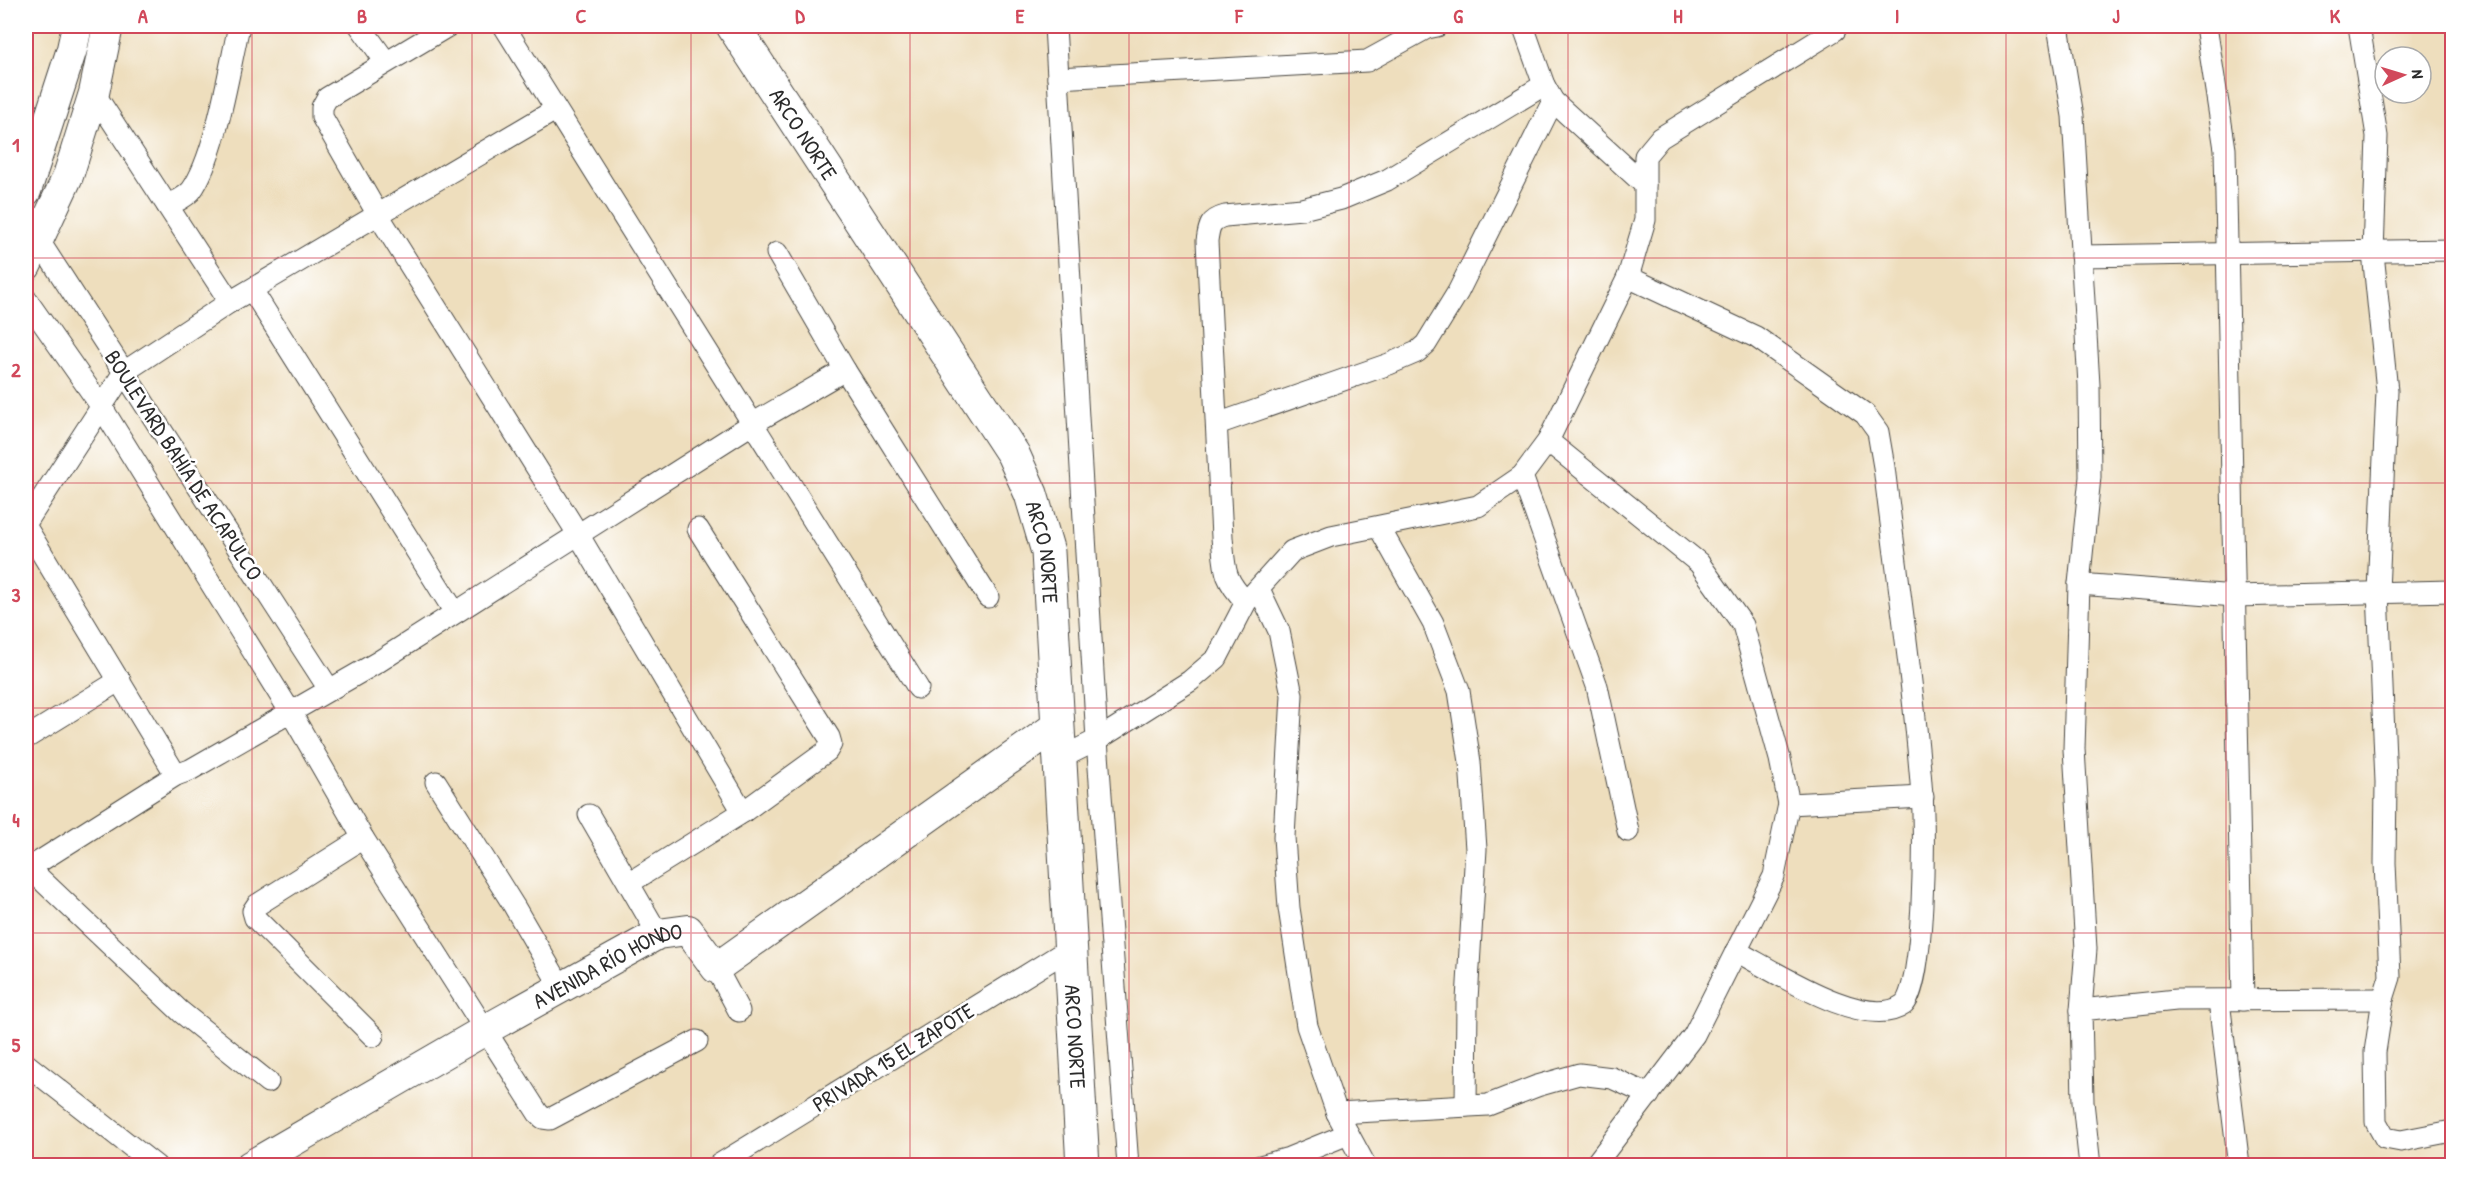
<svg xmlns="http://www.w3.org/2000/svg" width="2478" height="1191" font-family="'Patrick Hand',sans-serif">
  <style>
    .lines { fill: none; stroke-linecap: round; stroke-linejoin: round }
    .street-casing { stroke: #484641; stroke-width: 23 }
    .secondary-casing { stroke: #484641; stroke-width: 32 }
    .primary-casing { stroke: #484641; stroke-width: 35 }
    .street { stroke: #fff; stroke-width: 21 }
    .secondary { stroke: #fff; stroke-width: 30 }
    .primary { stroke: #fff; stroke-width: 33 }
    .grid { fill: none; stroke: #d1495b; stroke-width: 1.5; stroke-opacity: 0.55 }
    .labels { text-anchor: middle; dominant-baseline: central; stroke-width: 5; stroke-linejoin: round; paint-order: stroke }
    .street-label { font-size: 22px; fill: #2b2b2b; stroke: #fff }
    .neatline { fill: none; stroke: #d1495b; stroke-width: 2 }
    .grid-label { font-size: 20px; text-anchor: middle; font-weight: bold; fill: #d1495b }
  </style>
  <rect width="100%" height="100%" fill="#fff"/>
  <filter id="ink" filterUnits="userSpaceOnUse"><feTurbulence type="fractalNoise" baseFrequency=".0167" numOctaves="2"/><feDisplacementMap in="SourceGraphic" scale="12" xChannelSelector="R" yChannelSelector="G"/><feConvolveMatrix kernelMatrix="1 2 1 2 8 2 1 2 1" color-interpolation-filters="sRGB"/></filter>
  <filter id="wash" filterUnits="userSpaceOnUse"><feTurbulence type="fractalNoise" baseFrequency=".008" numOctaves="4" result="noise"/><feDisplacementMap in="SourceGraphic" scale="24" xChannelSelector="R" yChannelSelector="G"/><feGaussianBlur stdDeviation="1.35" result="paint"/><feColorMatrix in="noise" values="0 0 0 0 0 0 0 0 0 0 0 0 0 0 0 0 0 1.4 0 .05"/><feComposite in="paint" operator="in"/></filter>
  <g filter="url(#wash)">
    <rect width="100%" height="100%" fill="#eedebd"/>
  </g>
  <g filter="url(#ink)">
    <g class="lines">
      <g class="street-casing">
        <g id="street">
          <polyline points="360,26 386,62"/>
          <polyline points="448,26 327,98 322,107 322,117 377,213 578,534 743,812"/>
          <polyline points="504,26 918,688"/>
          <polyline points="1055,26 1097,740 1128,1166"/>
          <polyline points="1523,26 1544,85 1553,101 1645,185"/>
          <polyline points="2058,26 2073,116 2089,385 2090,477 2079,584 2074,749 2086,949 2081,1010 2083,1102 2090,1166"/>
          <polyline points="2206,26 2225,149 2243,1000"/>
          <polyline points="2359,26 2377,136 2373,253 2387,391 2378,591 2386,782 2385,863 2390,977 2383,999 2375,1052 2376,1122 2385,1138 2401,1141 2452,1131"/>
          <polyline points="1058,78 1367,61 1427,28 1437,26"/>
          <polyline points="94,93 230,302"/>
          <path d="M167,205C176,202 184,198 191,191C216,157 229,69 239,26"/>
          <polyline points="39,241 329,689"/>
          <polyline points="777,253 845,370 988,597"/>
          <polyline points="2081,256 2452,250"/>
          <path d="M1628,277L1756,337L1865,414L1878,432L1884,467C1897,576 1914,686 1922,796C1925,827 1925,989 1903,1005C1865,1032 1771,969 1736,951"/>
          <polyline points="252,290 454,611"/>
          <polyline points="26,299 101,406 291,713 363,838 538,1113 543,1118 550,1119 697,1041"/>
          <polyline points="1217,424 1389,364 1417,352 1426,344 1458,292 1553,101"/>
          <polyline points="1548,441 1699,563 1743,625 1780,759 1789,804 1774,876 1694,1035 1594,1166"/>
          <polyline points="1522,476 1597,686 1628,831"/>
          <polyline points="26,523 124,372 230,302 555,110"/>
          <polyline points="26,527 176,775"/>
          <polyline points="1379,527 1433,623 1459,691 1470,762 1476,849 1467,1000 1466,1106"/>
          <polyline points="2079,584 2235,596 2452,591"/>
          <polyline points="1259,589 1279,631 1292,695 1284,837 1289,908 1307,1026 1337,1113 1363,1161"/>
          <path d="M1246,602C1223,578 1225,570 1222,537L1207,241C1209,226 1210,220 1225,216L1302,209L1341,199L1387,180L1544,85"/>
          <polyline points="26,738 120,680"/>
          <polyline points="1061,758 1097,740 1190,681 1217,658 1246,602 1292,551 1331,536 1478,506 1522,476 1548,441 1628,277 1645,220 1645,156 1660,138 1835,30"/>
          <polyline points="436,782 514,906 562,989"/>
          <polyline points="1789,804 1923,797"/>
          <polyline points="589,815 658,934"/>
          <polyline points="363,838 257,905 253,911 255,918 373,1036"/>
          <polyline points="29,868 181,1012 268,1082"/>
          <polyline points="26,870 176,775 190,770 378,662 752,424 845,370"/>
          <polyline points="629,883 743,812 827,751 831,744 829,737 698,529"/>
          <polyline points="716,968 739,1011"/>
          <polyline points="2219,1001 2239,1166"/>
          <polyline points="2081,1010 2176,1000 2383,999"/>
          <polyline points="26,1064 156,1166"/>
          <polyline points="1337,1113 1488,1105 1537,1086 1579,1074 1612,1078 1649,1095"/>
          <polyline points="717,1166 1069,949"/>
          <polyline points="1260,1166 1289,1158 1348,1134"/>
        </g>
      </g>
      <g class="secondary-casing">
        <g id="secondary">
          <polyline points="26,191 72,49 77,26"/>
          <polyline points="26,266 68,176 94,93 108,26"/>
          <path id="s1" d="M250,1166L485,1030L658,934L688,930L716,968L1059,724"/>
        </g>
      </g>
      <g class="primary-casing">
        <g id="primary">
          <path id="s2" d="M733,26L1013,454L1031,494L1048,552L1083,1166"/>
        </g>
      </g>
      <use href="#street" class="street"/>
      <use href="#secondary" class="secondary"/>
      <use href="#primary" class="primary"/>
    </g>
  </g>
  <path class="grid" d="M252,26V1166M472,26V1166M691,26V1166M910,26V1166M1129,26V1166M1349,26V1166M1568,26V1166M1787,26V1166M2006,26V1166M2226,26V1166M26,258H2452M26,483H2452M26,708H2452M26,933H2452"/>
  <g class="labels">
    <g class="street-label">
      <text stroke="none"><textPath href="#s2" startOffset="129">ARCO NORTE</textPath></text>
      <text transform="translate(184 465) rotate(57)">BOULEVARD BAHÍA DE ACAPULCO</text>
      <text stroke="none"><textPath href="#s2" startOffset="615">ARCO NORTE</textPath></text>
      <text stroke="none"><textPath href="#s1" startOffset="411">AVENIDA RÍO HONDO</textPath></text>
      <text stroke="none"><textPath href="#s2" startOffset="1101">ARCO NORTE</textPath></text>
      <text transform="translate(893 1057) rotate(-32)">PRIVADA 15 EL ZAPOTE</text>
    </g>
  </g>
  <rect width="2478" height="1191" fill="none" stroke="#fff" stroke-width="66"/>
  <g transform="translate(2403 75) rotate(86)"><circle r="28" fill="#ffffff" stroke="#aaaaaa" stroke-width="1.5"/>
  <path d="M0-4.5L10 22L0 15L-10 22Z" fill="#d1495b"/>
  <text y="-9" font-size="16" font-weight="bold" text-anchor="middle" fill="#2b2b2b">N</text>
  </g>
  <rect x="33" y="33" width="2412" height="1125" class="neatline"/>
  <g class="grid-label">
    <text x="143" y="23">A</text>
    <text x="362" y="23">B</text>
    <text x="581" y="23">C</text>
    <text x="800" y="23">D</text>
    <text x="1020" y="23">E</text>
    <text x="1239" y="23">F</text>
    <text x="1458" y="23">G</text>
    <text x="1678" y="23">H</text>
    <text x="1897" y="23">I</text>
    <text x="2116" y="23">J</text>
    <text x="2335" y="23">K</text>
    <text x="16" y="152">1</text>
    <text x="16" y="377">2</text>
    <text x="16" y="602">3</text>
    <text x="16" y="827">4</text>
    <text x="16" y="1052">5</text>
  </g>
</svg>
